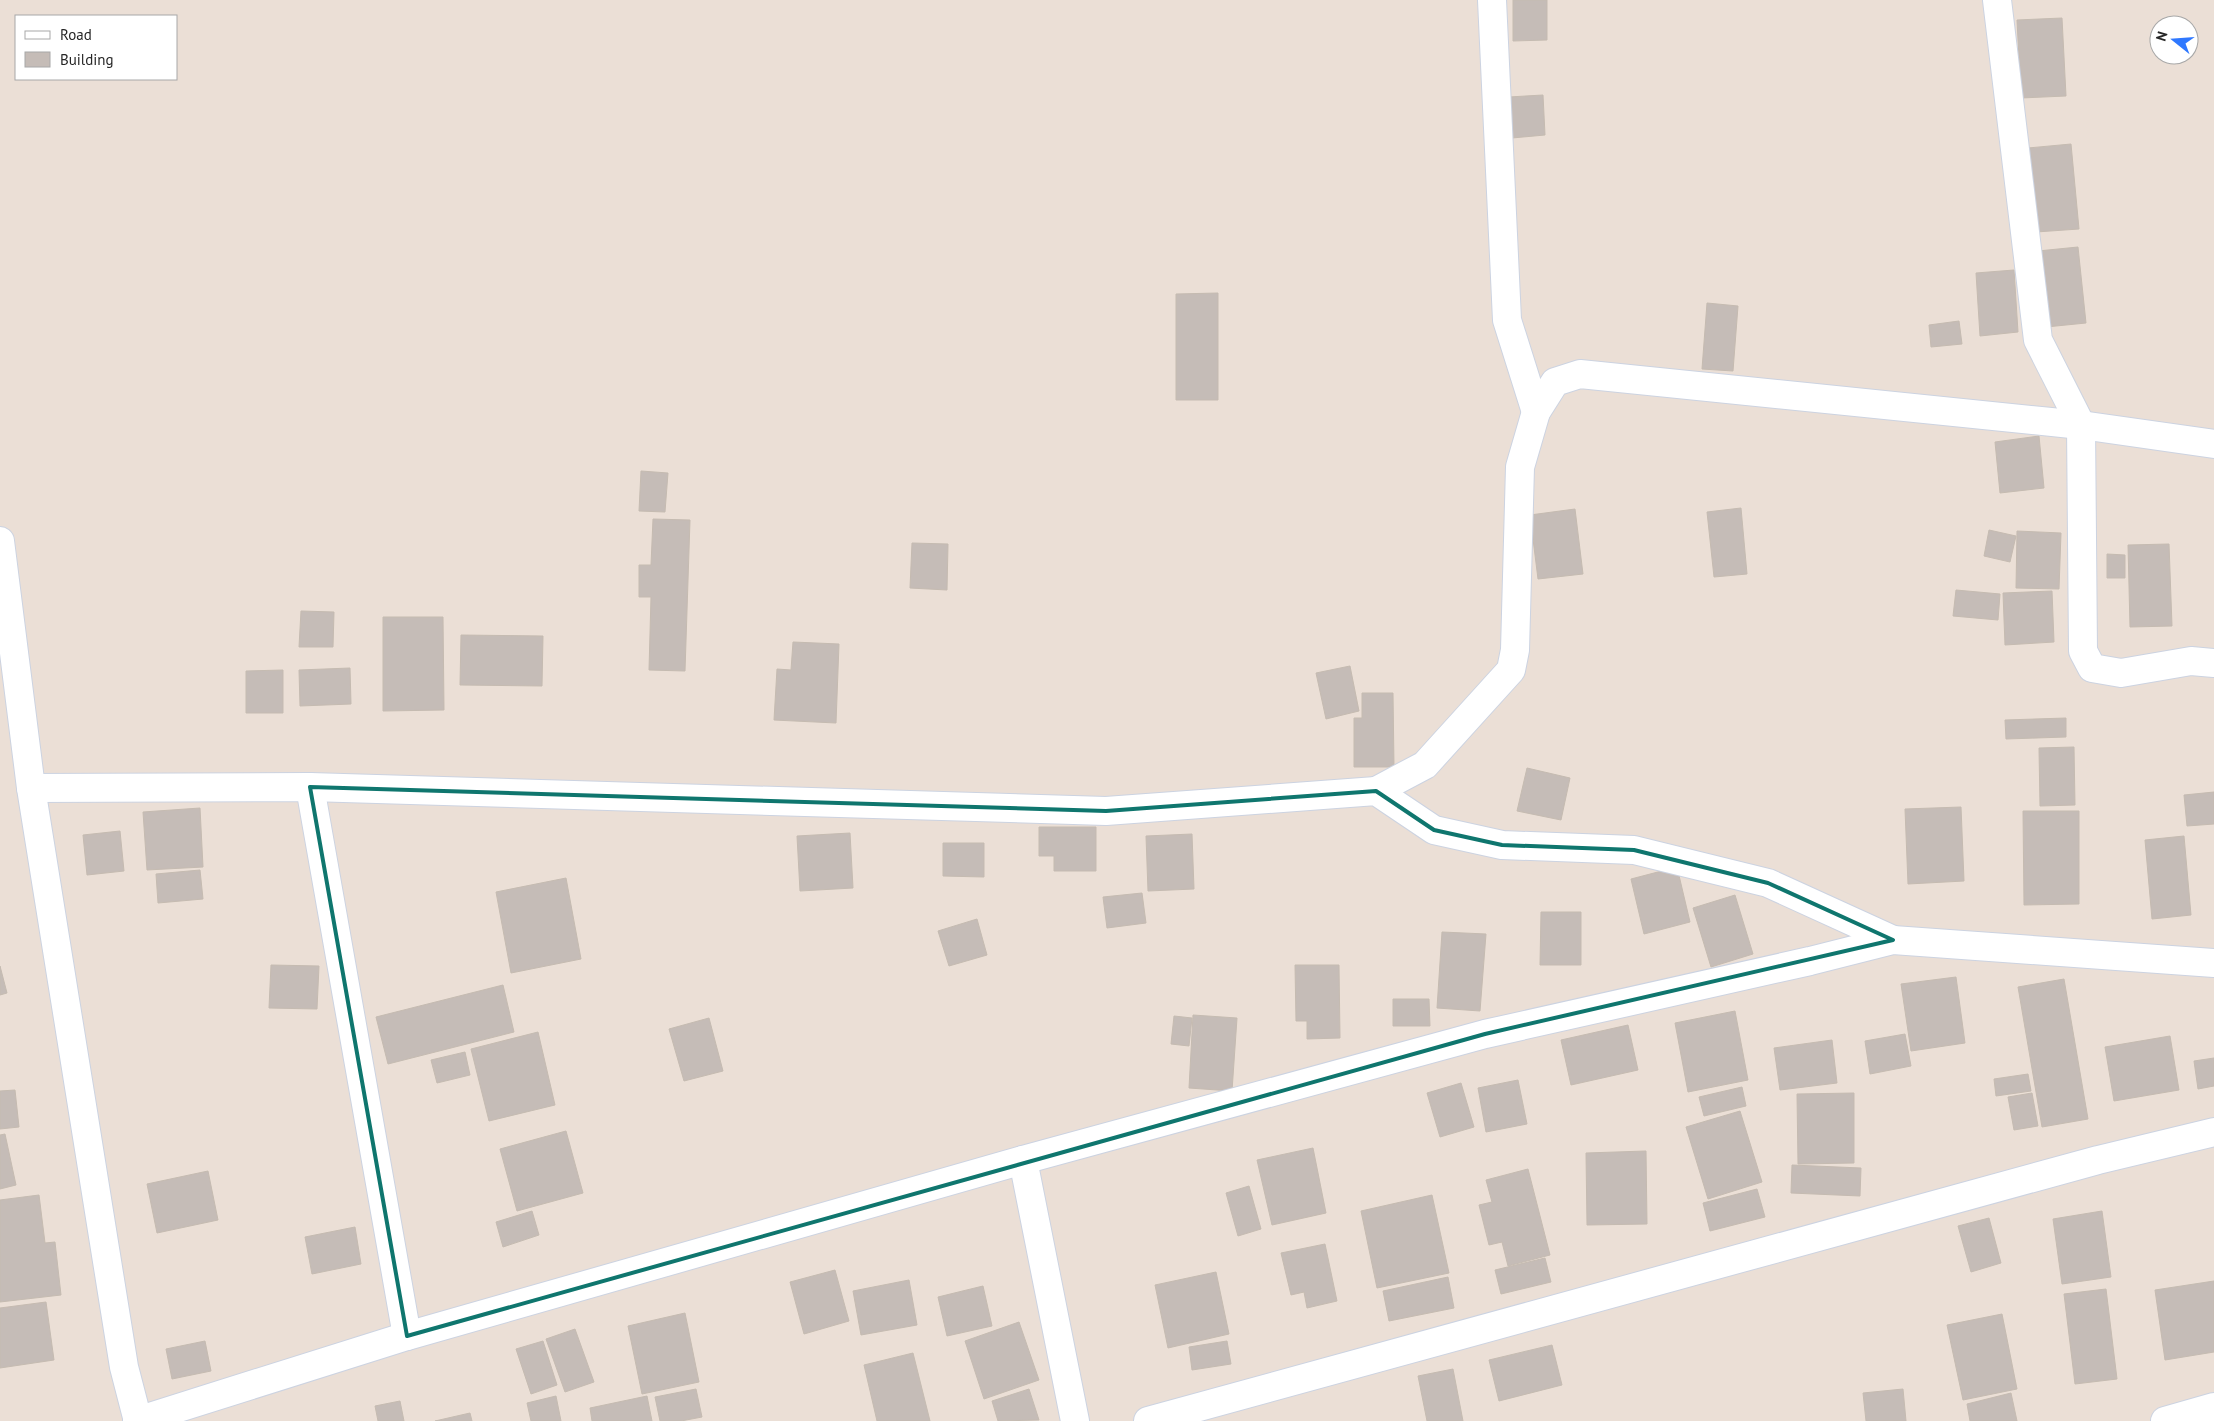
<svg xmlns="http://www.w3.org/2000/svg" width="2214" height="1421" font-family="'PT Sans',sans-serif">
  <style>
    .building { fill: #c5bcb7; stroke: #c5bbb1 }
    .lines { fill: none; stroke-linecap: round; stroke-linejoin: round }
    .minor-casing { stroke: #ccd3e1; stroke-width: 30 }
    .minor { stroke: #fff; stroke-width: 28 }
    .marked { fill: none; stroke: #0f766e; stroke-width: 4; stroke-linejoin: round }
  </style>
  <rect width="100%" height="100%" fill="#ebdfd6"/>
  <g class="building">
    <polygon points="1513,0 1547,0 1547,40 1513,41"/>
    <polygon points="2062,18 2066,96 2021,98 2017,20"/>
    <polygon points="1543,95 1545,135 1512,138 1509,97"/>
    <polygon points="2071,144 2079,229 2036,232 2028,148"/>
    <polygon points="2078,247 2086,323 2046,327 2038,251"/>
    <polygon points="2014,270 2018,332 1980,336 1976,273"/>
    <polygon points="1218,293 1218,400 1176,400 1176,294"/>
    <polygon points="1707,303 1738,306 1733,371 1702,369"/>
    <polygon points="1959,321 1962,344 1931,347 1929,325"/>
    <polygon points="2039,436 2044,488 2000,493 1995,442"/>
    <polygon points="641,471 668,473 665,512 639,511"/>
    <polygon points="1741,508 1747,574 1714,577 1707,512"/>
    <polygon points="1575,509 1583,574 1538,579 1530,515"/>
    <polygon points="653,519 690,520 685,671 649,670 651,597 639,597 639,565 651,565"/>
    <polygon points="1989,530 2016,536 2010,562 1984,556"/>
    <polygon points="2017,531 2061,533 2059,589 2016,588"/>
    <polygon points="912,543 948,544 947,590 910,588"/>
    <polygon points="2169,544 2172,626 2130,627 2128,545"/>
    <polygon points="2107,554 2125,555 2125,578 2107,578"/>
    <polygon points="1956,590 2000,594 1998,620 1953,616"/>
    <polygon points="2052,591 2054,642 2005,645 2003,593"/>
    <polygon points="301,611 334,612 333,647 299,647"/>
    <polygon points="383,617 443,617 444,710 383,711"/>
    <polygon points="461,635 543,636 542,686 460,685"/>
    <polygon points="793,642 839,644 836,723 774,720 777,669 791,670"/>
    <polygon points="1350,666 1359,711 1326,719 1316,673"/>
    <polygon points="350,668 351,704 300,706 299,670"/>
    <polygon points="283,670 283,713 246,713 246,671"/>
    <polygon points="1362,693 1393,693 1394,767 1354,767 1354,718 1362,718"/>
    <polygon points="2066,718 2066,737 2006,739 2005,720"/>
    <polygon points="2074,747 2075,805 2040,806 2039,748"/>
    <polygon points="1527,768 1570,778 1561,820 1517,811"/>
    <polygon points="2214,792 2214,824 2187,826 2184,795"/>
    <polygon points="1961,807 1964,881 1908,884 1905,809"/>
    <polygon points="200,808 203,867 147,870 143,812"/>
    <polygon points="2023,811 2079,811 2079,904 2024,905"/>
    <polygon points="1039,827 1096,827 1096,871 1054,871 1054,856 1039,856"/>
    <polygon points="120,831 124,871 87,875 83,835"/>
    <polygon points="850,833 853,888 800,891 797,836"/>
    <polygon points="1192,834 1194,889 1148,891 1146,836"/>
    <polygon points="2184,836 2191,915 2152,919 2145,840"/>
    <polygon points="943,843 984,843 984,877 943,876"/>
    <polygon points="1677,867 1690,922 1644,934 1631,879"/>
    <polygon points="200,870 203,899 158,903 156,874"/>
    <polygon points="566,878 581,959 511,973 496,892"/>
    <polygon points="1142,893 1146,923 1107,928 1103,897"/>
    <polygon points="1735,895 1753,954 1711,967 1693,908"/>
    <polygon points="1541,912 1581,912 1581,965 1540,965"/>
    <polygon points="977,919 987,955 949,966 938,931"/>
    <polygon points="1442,932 1486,934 1480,1011 1437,1008"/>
    <polygon points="271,965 319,966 317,1009 269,1008"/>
    <polygon points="1295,965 1339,965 1340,1038 1307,1039 1307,1021 1296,1021"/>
    <polygon points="0,966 7,993 0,995"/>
    <polygon points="1956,977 1965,1043 1911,1051 1901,984"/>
    <polygon points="2064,979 2088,1119 2042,1127 2018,987"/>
    <polygon points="503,985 514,1032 388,1064 376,1017"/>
    <polygon points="1393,999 1429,999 1430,1026 1393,1026"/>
    <polygon points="1735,1011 1748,1080 1688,1092 1675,1023"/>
    <polygon points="1193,1015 1237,1018 1232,1091 1189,1088"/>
    <polygon points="1174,1016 1192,1018 1189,1046 1171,1044"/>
    <polygon points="709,1018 723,1071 684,1081 669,1029"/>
    <polygon points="1628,1025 1638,1070 1571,1085 1561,1040"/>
    <polygon points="538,1032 555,1105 489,1121 471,1049"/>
    <polygon points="1905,1034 1911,1066 1870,1074 1865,1041"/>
    <polygon points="2170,1036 2179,1090 2114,1101 2105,1047"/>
    <polygon points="1832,1040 1837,1083 1780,1090 1774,1048"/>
    <polygon points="465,1052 470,1075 437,1083 431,1060"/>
    <polygon points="2214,1058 2214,1086 2198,1089 2194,1061"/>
    <polygon points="2028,1074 2031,1091 1996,1096 1994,1079"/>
    <polygon points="1518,1080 1527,1124 1486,1132 1478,1088"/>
    <polygon points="1461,1083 1474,1127 1440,1137 1427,1093"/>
    <polygon points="1742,1087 1746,1106 1704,1116 1699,1097"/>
    <polygon points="15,1090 19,1127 0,1129 0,1091"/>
    <polygon points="1854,1093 1854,1163 1798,1164 1797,1094"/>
    <polygon points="2032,1093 2038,1126 2014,1130 2008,1097"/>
    <polygon points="1740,1111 1762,1182 1708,1199 1686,1127"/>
    <polygon points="566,1131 583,1193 517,1211 500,1149"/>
    <polygon points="5,1134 16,1185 0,1189 0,1135"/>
    <polygon points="1313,1148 1326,1213 1272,1225 1257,1160"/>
    <polygon points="1646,1151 1647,1224 1587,1225 1586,1153"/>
    <polygon points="1792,1165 1861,1168 1860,1196 1791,1193"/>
    <polygon points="1528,1169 1550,1255 1508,1266 1502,1242 1489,1245 1479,1205 1492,1202 1486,1180"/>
    <polygon points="208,1171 218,1220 157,1233 147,1184"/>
    <polygon points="1249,1186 1261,1229 1238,1236 1226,1193"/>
    <polygon points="1757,1189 1765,1217 1710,1231 1703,1203"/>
    <polygon points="39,1195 45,1243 55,1242 61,1295 0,1302 0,1200"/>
    <polygon points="1432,1195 1449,1273 1377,1288 1361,1211"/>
    <polygon points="532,1211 539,1235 503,1247 496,1222"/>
    <polygon points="2102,1211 2111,1277 2062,1284 2053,1219"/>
    <polygon points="1989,1218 2001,1263 1971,1272 1958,1226"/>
    <polygon points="355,1227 361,1264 312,1274 305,1237"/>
    <polygon points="1325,1244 1337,1301 1307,1308 1304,1292 1291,1295 1281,1253"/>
    <polygon points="1545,1258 1551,1282 1501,1294 1495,1270"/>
    <polygon points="835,1270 849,1321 804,1334 790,1282"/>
    <polygon points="1216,1272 1229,1334 1168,1348 1155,1285"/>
    <polygon points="1448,1277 1454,1308 1389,1321 1383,1291"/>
    <polygon points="909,1280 917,1325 861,1335 853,1291"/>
    <polygon points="2214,1281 2214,1352 2165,1360 2155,1290"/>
    <polygon points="983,1286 992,1326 947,1336 938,1297"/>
    <polygon points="2106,1289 2117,1379 2075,1384 2064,1294"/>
    <polygon points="46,1302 54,1360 0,1368 0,1308"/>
    <polygon points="685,1313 699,1382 642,1394 628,1326"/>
    <polygon points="2002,1314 2017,1389 1963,1400 1947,1325"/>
    <polygon points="1019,1322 1039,1380 984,1399 965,1341"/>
    <polygon points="575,1329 594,1382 565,1392 546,1339"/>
    <polygon points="205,1341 211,1371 172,1379 166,1349"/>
    <polygon points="543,1341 557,1385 531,1394 516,1349"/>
    <polygon points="1227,1341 1231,1364 1192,1370 1189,1347"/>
    <polygon points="1552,1345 1562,1385 1499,1401 1489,1360"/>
    <polygon points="913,1353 930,1421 877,1421 864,1365"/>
    <polygon points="1453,1369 1463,1421 1427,1421 1418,1376"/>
    <polygon points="696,1389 702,1417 681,1421 660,1421 655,1397"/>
    <polygon points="1029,1389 1039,1420 998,1421 992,1401"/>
    <polygon points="1903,1389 1906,1421 1866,1421 1863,1393"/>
    <polygon points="2011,1393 2017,1421 1970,1421 1967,1404"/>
    <polygon points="556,1396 561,1421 531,1421 527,1403"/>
    <polygon points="647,1396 652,1421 592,1421 590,1408"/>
    <polygon points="400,1401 404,1421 378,1421 375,1406"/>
    <polygon points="470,1413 472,1421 435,1421"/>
  </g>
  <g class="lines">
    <g class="minor-casing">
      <g id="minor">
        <polyline points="1492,0 1507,320 1536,412"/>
        <polyline points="1997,0 2038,340 2081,425 2083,651 2092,668 2121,673 2191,661 2214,663"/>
        <polyline points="0,541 31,788 124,1367 138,1421"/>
        <polyline points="31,788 310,787 1106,811 1376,791 1434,830 1502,845 1634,850 1768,883 1893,940"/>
        <polyline points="1376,791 1425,765 1511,670 1515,650 1520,467 1536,412 1555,382 1580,374 2081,425 2214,444"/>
        <polyline points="1023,1160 1075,1421"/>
        <polyline points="407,1336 1023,1160 1485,1034 1810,961 1893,940 2214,963"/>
        <polyline points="137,1421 407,1336 310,787"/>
        <polyline points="1148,1421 2098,1160 2214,1132"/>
        <polyline points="2165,1421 2214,1407"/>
      </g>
    </g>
    <use href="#minor" class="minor"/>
  </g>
  <path class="marked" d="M310,787L1106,811L1376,791L1434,830L1502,845L1634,850L1768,883L1893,940L1485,1034L407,1336Z"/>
  <rect x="15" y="15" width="162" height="65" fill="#ffffff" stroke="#a8a8a8"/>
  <rect x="25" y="31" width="25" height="8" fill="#ffffff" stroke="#a8a8a8"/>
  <text x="60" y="40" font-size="15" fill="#262626">Road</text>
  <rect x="25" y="52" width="25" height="15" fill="#c5bcb7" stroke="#a8a8a8"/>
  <text x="60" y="65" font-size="15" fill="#262626">Building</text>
  <g transform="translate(2174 40) rotate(287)"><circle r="24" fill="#ffffff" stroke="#a8a8a8"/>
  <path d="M0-4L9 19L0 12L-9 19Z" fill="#2f78ff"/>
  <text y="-8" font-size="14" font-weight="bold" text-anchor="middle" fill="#262626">N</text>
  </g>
</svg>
